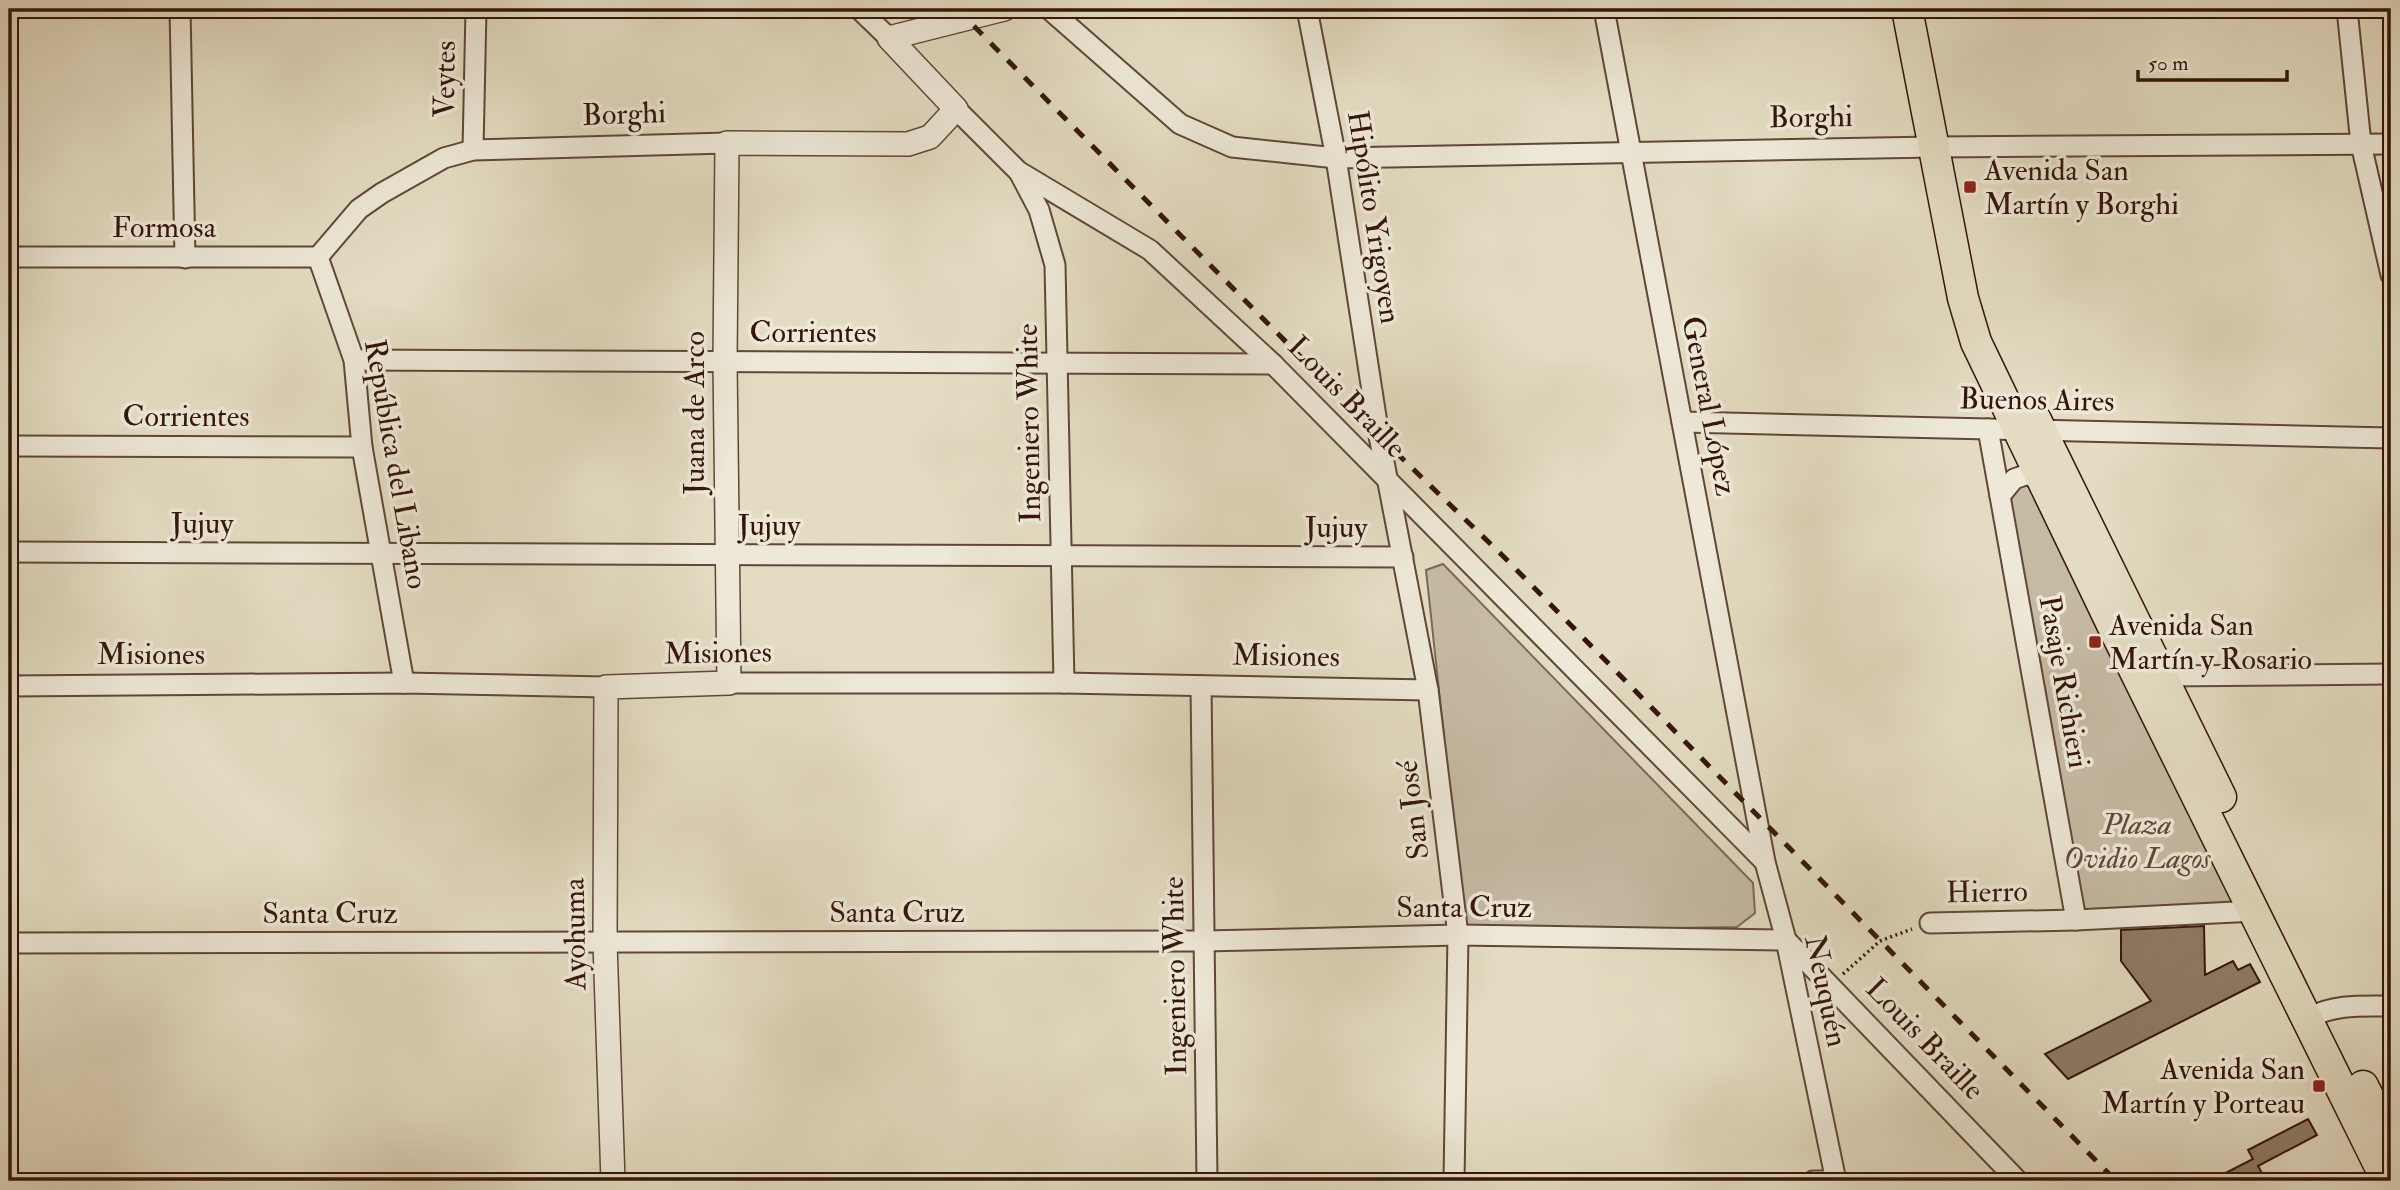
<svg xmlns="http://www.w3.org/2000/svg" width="2400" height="1190" font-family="'IM FELL Double Pica',serif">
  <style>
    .green { fill: #c5baa3; stroke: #7d6856; stroke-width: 2 }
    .building { fill: #8f7c69; stroke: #351509; stroke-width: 2 }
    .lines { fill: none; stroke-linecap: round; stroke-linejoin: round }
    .minor-casing { stroke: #604737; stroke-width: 23 }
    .tertiary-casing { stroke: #604737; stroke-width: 26 }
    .primary-casing { stroke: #351509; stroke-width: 33 }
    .path { stroke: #351509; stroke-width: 3.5; stroke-dasharray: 2 3.5; stroke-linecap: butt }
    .minor { stroke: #ede8d7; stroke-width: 19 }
    .tertiary { stroke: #ede8d7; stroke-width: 23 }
    .primary { stroke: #e3dcc2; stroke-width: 30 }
    .rail { stroke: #351509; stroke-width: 5; stroke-dasharray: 12 12; stroke-linecap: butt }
    .poi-dot { fill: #8f2418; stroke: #ede8d7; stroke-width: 2.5 }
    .labels { text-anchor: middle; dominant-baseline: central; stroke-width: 7; stroke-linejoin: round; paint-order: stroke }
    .street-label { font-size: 30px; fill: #351509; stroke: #ede8d7 }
    .poi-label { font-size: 30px; fill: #351509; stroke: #ede8d7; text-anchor: start }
    .park-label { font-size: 30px; font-style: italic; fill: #604737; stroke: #ede8d7 }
  </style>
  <rect width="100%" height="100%" fill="#e3dcc2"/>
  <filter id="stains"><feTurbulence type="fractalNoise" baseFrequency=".00286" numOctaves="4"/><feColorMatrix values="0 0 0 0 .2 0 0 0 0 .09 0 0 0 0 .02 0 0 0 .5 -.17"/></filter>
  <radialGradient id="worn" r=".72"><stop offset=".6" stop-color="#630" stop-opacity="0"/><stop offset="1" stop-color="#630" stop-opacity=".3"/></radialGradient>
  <g class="green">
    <polygon points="2028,474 2255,911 2076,920 2000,497"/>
    <polygon points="1443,564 1753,883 1755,913 1737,927 1465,931 1426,570"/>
  </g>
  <g class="building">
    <polygon points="2204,926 2205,975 2233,961 2238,970 2250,964 2260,982 2068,1079 2045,1054 2151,1001 2121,961 2121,930"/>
    <polygon points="2308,1119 2317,1135 2258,1166 2263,1175 2250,1181 2210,1181 2253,1159 2248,1150"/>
  </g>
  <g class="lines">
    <g class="minor-casing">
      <g id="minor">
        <polyline points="180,9 185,258"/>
        <polyline points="859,9 889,38"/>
        <polyline points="1049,9 1180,124 1232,147 1336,158 1934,147 2391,144"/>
        <polyline points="1307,9 1336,158 1379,436 1428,690 1458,935 1454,1181"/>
        <polyline points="1604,9 1765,862 1786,940 1836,1181"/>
        <polyline points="2347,9 2361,144 2391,275"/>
        <polyline points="956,109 1018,171 1150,250 1273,364 1765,862"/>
        <polyline points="473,150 476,9"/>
        <polyline points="1019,172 1039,210 1055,265 1064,683"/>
        <polyline points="9,257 318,257"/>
        <polyline points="318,257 359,209 382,193 444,158 473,150 727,143"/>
        <polyline points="318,257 354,360 362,447 404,683"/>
        <polyline points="354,360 1273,364"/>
        <polyline points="1682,422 2391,438"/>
        <polyline points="1988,429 2076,920"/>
        <polyline points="9,446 362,447"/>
        <polyline points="2000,496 2014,479 2028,474 2042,483"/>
        <polyline points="9,552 1403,557"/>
        <polyline points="2152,680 2161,676 2391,674"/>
        <polyline points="729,683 1064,683 1428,690"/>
        <polyline points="9,686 404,683 606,687"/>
        <polyline points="1201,686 1207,1181"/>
        <polyline points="1930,923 2076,920 2255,911"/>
        <polyline points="1787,941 2018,1181"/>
        <polyline points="9,943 1204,941 1458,935 1786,940"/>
        <path d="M2308,1018C2335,1004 2361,1006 2391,1006"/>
        <polyline points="1813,1181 1836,1181"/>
      </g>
    </g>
    <g class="tertiary-casing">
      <polyline id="tertiary" points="613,1181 605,943 606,687 729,683 725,362 727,143 908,144 930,137 956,109 889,38 1004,9"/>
    </g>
    <g class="primary-casing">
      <g id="primary">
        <polyline points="1907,9 1963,298 1976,342 2116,633 2387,1181"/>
        <polyline points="2036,420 2221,797"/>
        <polyline points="2363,1086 2391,1142"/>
      </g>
    </g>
    <polyline class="path" points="1843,974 1880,941 1912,929"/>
    <use href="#minor" class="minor"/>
    <use href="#tertiary" class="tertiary"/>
    <use href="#primary" class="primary"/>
    <polyline class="rail" points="957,9 1379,436 1503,556 2116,1181"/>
  </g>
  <g class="poi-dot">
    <rect x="1963" y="180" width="14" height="14" rx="3.5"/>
    <rect x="2088" y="635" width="14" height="14" rx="3.5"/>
    <rect x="2312" y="1079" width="14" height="14" rx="3.5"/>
  </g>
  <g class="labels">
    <g class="street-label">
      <text transform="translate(445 79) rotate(-89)">Veytes</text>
      <text transform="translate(624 114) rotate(-2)">Borghi</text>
      <text transform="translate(1811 117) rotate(-1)">Borghi</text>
      <text transform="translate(1374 217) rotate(81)">Hipólito Yrigoyen</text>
      <text x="164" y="227">Formosa</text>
      <text x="813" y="332">Corrientes</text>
      <text transform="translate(1347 397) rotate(46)">Louis Braille</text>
      <text transform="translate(2037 400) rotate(1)">Buenos Aires</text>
      <text transform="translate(1709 406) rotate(79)">General López</text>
      <text transform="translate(694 413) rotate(-90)">Juana de Arco</text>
      <text x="186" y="416">Corrientes</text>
      <text transform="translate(1029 423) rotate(-91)">Ingeniero White</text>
      <text transform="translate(396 464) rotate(80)">República del Libano</text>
      <text x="202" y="523">Jujuy</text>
      <text x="769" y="525">Jujuy</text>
      <text x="1336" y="527">Jujuy</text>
      <text transform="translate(718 653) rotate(-1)">Misiones</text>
      <text x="151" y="654">Misiones</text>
      <text transform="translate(1286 656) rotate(1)">Misiones</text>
      <text transform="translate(2064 682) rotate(80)">Pasaje Richieri</text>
      <text transform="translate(1413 810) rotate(-97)">San José</text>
      <text transform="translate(1987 892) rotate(-1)">Hierro</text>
      <text x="1464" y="907">Santa Cruz</text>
      <text x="897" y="912">Santa Cruz</text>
      <text x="330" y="913">Santa Cruz</text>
      <text transform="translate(575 934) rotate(-91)">Ayohuma</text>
      <text transform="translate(1175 976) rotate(-91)">Ingeniero White</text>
      <text transform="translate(1826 991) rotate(78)">Neuquén</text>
      <text transform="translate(1925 1039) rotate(46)">Louis Braille</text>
    </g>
    <g class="poi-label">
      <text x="1984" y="170">Avenida San<tspan x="1984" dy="34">Martín y Borghi</tspan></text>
      <text x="2109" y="625">Avenida San<tspan x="2109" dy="34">Martín y Rosario</tspan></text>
      <text x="2305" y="1069" text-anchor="end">Avenida San<tspan x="2305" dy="34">Martín y Porteau</tspan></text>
    </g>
    <g class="park-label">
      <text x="2137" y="824">Plaza<tspan x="2137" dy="34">Ovidio Lagos</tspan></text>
    </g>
  </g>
  <rect width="2400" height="1190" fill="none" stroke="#e3dcc2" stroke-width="35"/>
  <rect x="10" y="10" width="2379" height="1169" fill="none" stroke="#351509" stroke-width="3.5"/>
  <rect x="18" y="18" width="2365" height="1155" fill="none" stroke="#351509" stroke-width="2"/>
  <path d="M2138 70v10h149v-10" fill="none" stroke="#351509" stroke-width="3.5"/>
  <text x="2148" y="70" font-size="21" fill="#351509" stroke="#ede8d7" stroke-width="5" paint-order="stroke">50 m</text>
  <rect width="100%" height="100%" filter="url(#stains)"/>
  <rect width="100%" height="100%" fill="url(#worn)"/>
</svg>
